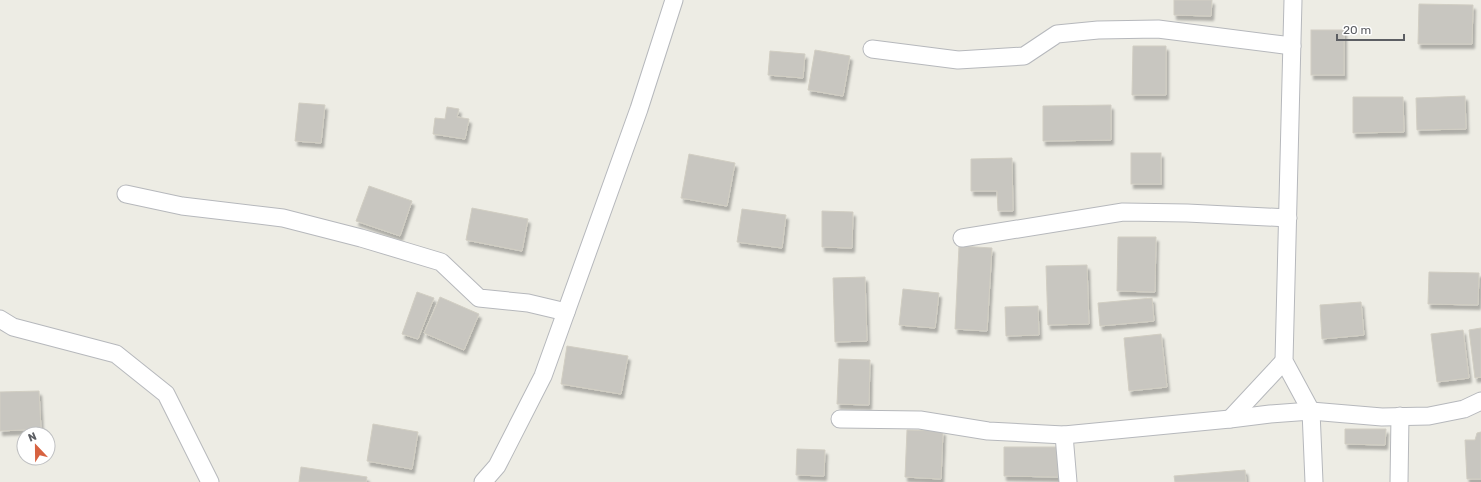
<svg xmlns="http://www.w3.org/2000/svg" width="1481" height="482" font-family="Rubik,sans-serif">
  <style>
    .building { fill: #c8c6c0; stroke: #d1cec3; filter: url(#shadow) }
    .lines { fill: none; stroke-linecap: round; stroke-linejoin: round }
    .street-casing { stroke: #b6b8bc; stroke-width: 19 }
    .street { stroke: #fff; stroke-width: 17 }
  </style>
  <defs>
    <filter id="shadow"><feDropShadow dx="2.5" dy="4.5" stdDeviation="1" flood-color="#0004"/></filter>
  </defs>
  <rect width="100%" height="100%" fill="#edece4"/>
  <g class="building">
    <polygon points="1174,0 1212,0 1211,16 1174,15"/>
    <polygon points="1419,4 1473,5 1472,44 1418,44"/>
    <rect x="1311" y="30" width="33" height="45"/>
    <polygon points="1133,46 1166,46 1166,95 1132,95"/>
    <polygon points="815,50 850,56 843,96 808,90"/>
    <polygon points="770,51 805,54 803,78 768,75"/>
    <polygon points="1465,96 1466,129 1417,130 1416,98"/>
    <polygon points="1353,97 1403,97 1404,132 1353,133"/>
    <polygon points="299,103 325,105 321,143 295,141"/>
    <polygon points="1111,105 1111,140 1043,141 1043,106"/>
    <polygon points="447,107 459,109 457,117 469,119 465,139 433,134 435,118 445,119"/>
    <rect x="1131" y="153" width="30" height="31"/>
    <polygon points="689,154 735,163 727,206 681,198"/>
    <polygon points="1012,158 1013,211 998,211 997,191 971,191 971,159"/>
    <polygon points="369,186 412,201 400,236 356,221"/>
    <polygon points="472,208 528,219 522,251 466,240"/>
    <polygon points="742,209 786,215 782,248 737,242"/>
    <polygon points="822,211 853,212 852,248 822,247"/>
    <polygon points="1118,237 1156,237 1155,292 1117,291"/>
    <polygon points="959,246 992,248 987,331 955,329"/>
    <polygon points="1087,265 1089,324 1048,325 1046,266"/>
    <polygon points="1429,272 1479,273 1478,305 1428,304"/>
    <polygon points="865,277 867,341 835,342 833,278"/>
    <polygon points="903,289 939,293 935,328 899,325"/>
    <polygon points="417,292 434,298 418,339 402,334"/>
    <polygon points="440,297 479,314 464,350 424,333"/>
    <polygon points="1152,298 1154,321 1100,326 1098,303"/>
    <polygon points="1361,302 1364,335 1322,339 1320,305"/>
    <polygon points="1038,306 1039,335 1006,336 1005,307"/>
    <polygon points="1481,328 1481,377 1475,378 1469,330"/>
    <polygon points="1463,330 1469,378 1437,382 1431,334"/>
    <polygon points="1161,334 1167,387 1129,391 1124,338"/>
    <polygon points="567,346 628,356 621,394 561,384"/>
    <polygon points="839,359 870,360 869,405 837,404"/>
    <polygon points="39,391 41,429 0,431 0,392"/>
    <polygon points="373,424 418,432 412,469 367,461"/>
    <polygon points="1345,429 1386,429 1385,445 1345,444"/>
    <polygon points="907,430 943,431 941,479 905,477"/>
    <polygon points="1481,432 1481,479 1467,479 1465,440 1475,440 1477,433"/>
    <polygon points="1004,447 1058,447 1058,477 1004,476"/>
    <polygon points="797,449 825,450 824,476 796,475"/>
    <polygon points="301,467 367,477 366,482 299,482"/>
    <polygon points="1245,470 1246,482 1175,482 1174,476"/>
  </g>
  <g class="lines">
    <g class="street-casing">
      <g id="street">
        <polyline points="1293,0 1284,361 1311,411 1314,482"/>
        <polyline points="872,49 958,60 1024,56 1057,34 1098,30 1158,29 1292,46"/>
        <polyline points="126,194 182,206 283,218 361,238 441,262 479,298 528,303 566,312"/>
        <polyline points="962,238 1123,212 1187,213 1288,218"/>
        <polyline points="0,319 13,327 116,354 166,394 210,482"/>
        <polyline points="840,419 920,420 988,431 1064,435"/>
        <polyline points="1230,419 1284,361"/>
        <polyline points="483,482 497,466 543,376 639,109 674,0"/>
        <polyline points="1068,482 1064,435 1230,419 1270,414 1311,411 1382,417 1429,416 1464,409 1481,401"/>
        <polyline points="1399,482 1400,416"/>
      </g>
    </g>
    <use href="#street" class="street"/>
  </g>
  <g transform="translate(36 446) rotate(338)"><circle r="19" fill="#ffffff" stroke="#bebfc1"/>
  <path d="M0-3L7 15L0 10L-7 15Z" fill="#d76240"/>
  <text y="-6" font-size="11" font-weight="bold" text-anchor="middle" fill="#5c5e63">N</text>
  </g>
  <path d="M1337 34v6h67v-6" fill="none" stroke="#5c5e63" stroke-width="2"/>
  <text x="1343" y="34" font-size="12" fill="#5c5e63" stroke="#ffffff" stroke-width="3" paint-order="stroke">20 m</text>
</svg>
